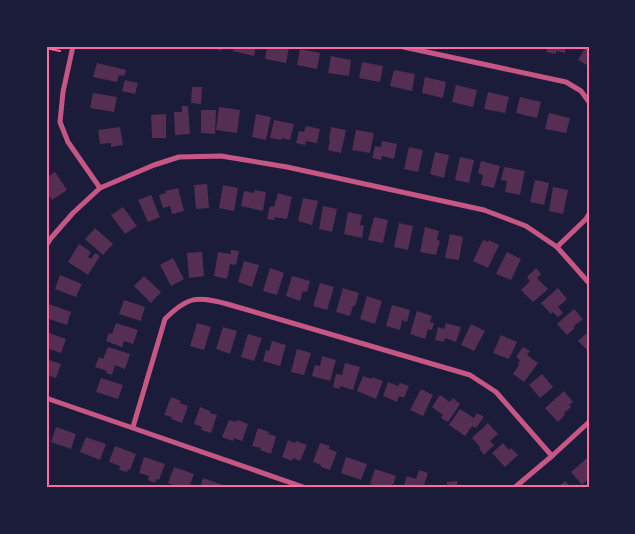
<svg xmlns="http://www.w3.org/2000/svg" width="635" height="534" font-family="'Open Sans',sans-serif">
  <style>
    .building { fill: #542f53 }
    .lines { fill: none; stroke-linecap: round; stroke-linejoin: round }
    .path { stroke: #ff6b9d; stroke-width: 2 }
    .minor { stroke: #c65784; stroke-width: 5 }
    .neatline { fill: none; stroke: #ff6b9d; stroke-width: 2 }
  </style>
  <rect width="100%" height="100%" fill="#1b1b3a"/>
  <g class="building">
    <polygon points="206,46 223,46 222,51"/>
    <polygon points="234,46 256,46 254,56 233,51"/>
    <polygon points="267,46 289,47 286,63 265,59"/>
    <polygon points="548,46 566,46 565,53 556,51 556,54 546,52"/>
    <polygon points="586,46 589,46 589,62 587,65 578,60"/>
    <polygon points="300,49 320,53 317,69 297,65"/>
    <polygon points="331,56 351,60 349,76 328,73"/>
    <polygon points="362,62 383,66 380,82 359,78"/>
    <polygon points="97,63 126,70 124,76 119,75 117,82 93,77"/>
    <polygon points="394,70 415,74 412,91 390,86"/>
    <polygon points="425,77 446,82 443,98 422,93"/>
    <polygon points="125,80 138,83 135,94 122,91"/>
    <polygon points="456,85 477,90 473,107 452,102"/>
    <polygon points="192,87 202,87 201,104 191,103"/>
    <polygon points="488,92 509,97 505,113 484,109"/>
    <polygon points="93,93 117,97 114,112 90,108"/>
    <polygon points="520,97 541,102 537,118 516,113"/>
    <polygon points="182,106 188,106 190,134 175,135 174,112 182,112"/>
    <polygon points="219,107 240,110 237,133 216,130"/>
    <polygon points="201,110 216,110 215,134 201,133"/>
    <polygon points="549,113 570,118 566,133 545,129"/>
    <polygon points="166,114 166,138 152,138 151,115"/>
    <polygon points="256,114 271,117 266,140 252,137"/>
    <polygon points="274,120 294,124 290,140 282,138 281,140 270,138"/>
    <polygon points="306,126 320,129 317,143 306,141 305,145 296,143 299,131 304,132"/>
    <polygon points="120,127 123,145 111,147 111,143 100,144 98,130"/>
    <polygon points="331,127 346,130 341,153 328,150 330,140 329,139"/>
    <polygon points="356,130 374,133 370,153 352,150"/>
    <polygon points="382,141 397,144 394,159 382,156 381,160 372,158 375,146 381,147"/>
    <polygon points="409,147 423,150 418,172 404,169"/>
    <polygon points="435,152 449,155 444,178 430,174"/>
    <polygon points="460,157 474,160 469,183 455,180"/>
    <polygon points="481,161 500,166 494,188 481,185 483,175 478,173"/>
    <polygon points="504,167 525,171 520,195 505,192 507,181 501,180"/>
    <polygon points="55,172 67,190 52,200 46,191 46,178"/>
    <polygon points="535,180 549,183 544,205 530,202"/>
    <polygon points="207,184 209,208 196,209 194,185"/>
    <polygon points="223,185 238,188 234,211 219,208"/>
    <polygon points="553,187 568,190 563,214 549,211"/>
    <polygon points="178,188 184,211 172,214 170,206 163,208 159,195 166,193 165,191"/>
    <polygon points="255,190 266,192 263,211 241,206 244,191 254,193"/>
    <polygon points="278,193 292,197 287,219 275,217 274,220 267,219 270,206 274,207"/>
    <polygon points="151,195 160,217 148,222 138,200"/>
    <polygon points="303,198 318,201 312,225 298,221"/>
    <polygon points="323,206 337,209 332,232 319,229"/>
    <polygon points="123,207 137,226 125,234 111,215"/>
    <polygon points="348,212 362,215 360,225 364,226 362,238 344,234"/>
    <polygon points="374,217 388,220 383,243 368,240"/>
    <polygon points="399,223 413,226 408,250 394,247"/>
    <polygon points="425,227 439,231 437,240 440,241 436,255 420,252"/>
    <polygon points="95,228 113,244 103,255 85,239"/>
    <polygon points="450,234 463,237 459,260 445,258"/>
    <polygon points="483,240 488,242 489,240 499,245 488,268 473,261"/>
    <polygon points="79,244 91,252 88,257 91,259 95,253 100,256 88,275 68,262"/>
    <polygon points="231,250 239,251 236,265 230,264 227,279 214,276 218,252 231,254"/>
    <polygon points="202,252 204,276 189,278 187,253"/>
    <polygon points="507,252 521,259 511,280 496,274"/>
    <polygon points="173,258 184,279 171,286 160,265"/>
    <polygon points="244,261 259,265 252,287 238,282"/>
    <polygon points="270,268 284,273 277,295 263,291"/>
    <polygon points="536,268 541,274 537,278 548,289 533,302 521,290 530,281 527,277"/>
    <polygon points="60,275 82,284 76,297 55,289"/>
    <polygon points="144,276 161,292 151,303 134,286"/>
    <polygon points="292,276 310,281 307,292 303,291 300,301 286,296"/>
    <polygon points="320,283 334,287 327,310 313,306"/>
    <polygon points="343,288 359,293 355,306 353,306 350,316 336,312"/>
    <polygon points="558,288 567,299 558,307 563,313 558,317 553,312 551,314 541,303"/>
    <polygon points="367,296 382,301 375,324 360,319"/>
    <polygon points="124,300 145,307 141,321 119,314"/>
    <polygon points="49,304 71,312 67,325 46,318 46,314"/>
    <polygon points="392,305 410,310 407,322 402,320 400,330 386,326"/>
    <polygon points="574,309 583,319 574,326 575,328 567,335 557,324"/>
    <polygon points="417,311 432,316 430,322 434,323 432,330 428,329 425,339 410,334"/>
    <polygon points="116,323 138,330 133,344 124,341 122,347 106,341 109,333 112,334"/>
    <polygon points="197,323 211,327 204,350 190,346"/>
    <polygon points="446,323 461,327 456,342 445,338 444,342 435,340 438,327 444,329"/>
    <polygon points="471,324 485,331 474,351 461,345"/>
    <polygon points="223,327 237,331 230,354 216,349"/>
    <polygon points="589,331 589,352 578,341"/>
    <polygon points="46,332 66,339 61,353 46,348"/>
    <polygon points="248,334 262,338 254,361 241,357"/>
    <polygon points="501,335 517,342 509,359 493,353"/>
    <polygon points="272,341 286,345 280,366 263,361 266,350 269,351"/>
    <polygon points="108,347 130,354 125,369 115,365 112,375 106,373 107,371 95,367 99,357 103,359"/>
    <polygon points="523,347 530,351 527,355 538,363 524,382 513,374 519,365 518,364 520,360 516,357"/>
    <polygon points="297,349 311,353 304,375 291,372"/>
    <polygon points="322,356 336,360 330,381 312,376 315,365 320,366"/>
    <polygon points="46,359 61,364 56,378 46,375"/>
    <polygon points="345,363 360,367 353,390 340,386 340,389 333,387 336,374 342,375"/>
    <polygon points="542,374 553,387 540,398 529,385"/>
    <polygon points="363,376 372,379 372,377 383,381 376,399 357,391"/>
    <polygon points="101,378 123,385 118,399 96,392"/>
    <polygon points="388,382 398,386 400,383 409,386 404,398 399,396 397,402 383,396"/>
    <polygon points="421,389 433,395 423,416 410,410"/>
    <polygon points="564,391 573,402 569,405 571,407 564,413 565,415 558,422 545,408"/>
    <polygon points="440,395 450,402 453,398 460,404 448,422 441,418 443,415 432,407"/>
    <polygon points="171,397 181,401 180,403 188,406 182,423 171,419 172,417 164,415"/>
    <polygon points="200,407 210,411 210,413 217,415 211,433 201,430 202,427 194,424"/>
    <polygon points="460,409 474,418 477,413 484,417 476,428 472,426 465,436 449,425"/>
    <polygon points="229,420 236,422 237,420 248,424 242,441 234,438 233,441 222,437"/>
    <polygon points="488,423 498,434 490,441 494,445 484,455 479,448 480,447 472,438"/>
    <polygon points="56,427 76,434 71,449 51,442"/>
    <polygon points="258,428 269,432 268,434 276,436 271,454 260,450 261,448 252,446"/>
    <polygon points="86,437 106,444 100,460 80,452"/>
    <polygon points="288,440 295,443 296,441 307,445 300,461 293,458 292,461 282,457"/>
    <polygon points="320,443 330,446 329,449 337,452 330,470 321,467 321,465 313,462"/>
    <polygon points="503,443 509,450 511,448 518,455 505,467 492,453"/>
    <polygon points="115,446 136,454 130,470 128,469 127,472 119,470 120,466 109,462"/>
    <polygon points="144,457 165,464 159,480 156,479 155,483 148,480 149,476 139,473"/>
    <polygon points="346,457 367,464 361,480 341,473"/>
    <polygon points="587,458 589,460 589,478 582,485 571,472"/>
    <polygon points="174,467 194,474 189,488 183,488 168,483"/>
    <polygon points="375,469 396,476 392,488 381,488 370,484"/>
    <polygon points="419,470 428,473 423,488 403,488 407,476 416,479"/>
    <polygon points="203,478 223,485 223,488 200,488"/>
    <polygon points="457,481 458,488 437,488 437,487 447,485 447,482"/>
    <polygon points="565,481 572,488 557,488"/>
  </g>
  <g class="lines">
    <polyline class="path" points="46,48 60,51"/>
    <g class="minor">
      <polyline points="73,46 63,92 60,122 68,142 100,188"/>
      <polyline points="399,46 566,82 581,91 589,102"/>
      <polyline points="46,246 51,238 73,213 100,188 154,165 179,157 221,156 287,167 484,210 526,226 557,247 589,283"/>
      <polyline points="557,247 586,219 589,214"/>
      <polyline points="46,398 306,488"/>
      <path d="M133,427L165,319C188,296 197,296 227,304L470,375L496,392L552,456"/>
      <polyline points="514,488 552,456 589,422"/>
    </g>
  </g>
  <rect width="635" height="534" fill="none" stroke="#1b1b3a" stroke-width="95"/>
  <rect x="48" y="48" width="540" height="438" class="neatline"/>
</svg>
